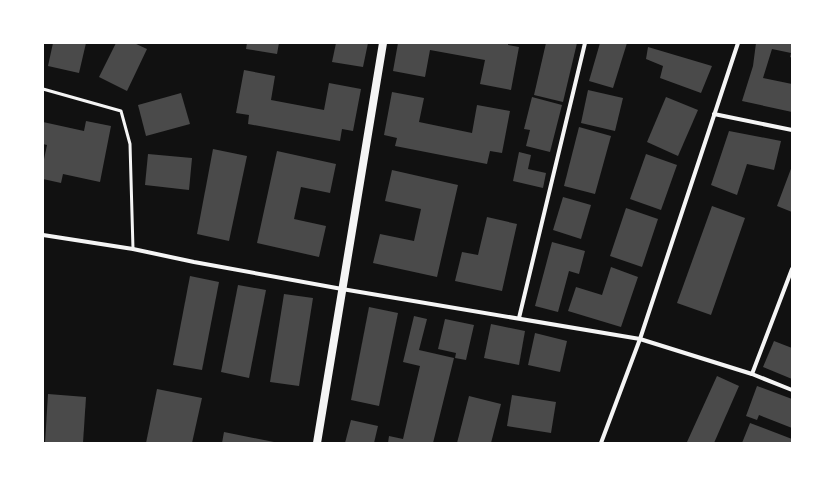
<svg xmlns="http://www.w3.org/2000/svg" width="835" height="486" font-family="Commissioner,sans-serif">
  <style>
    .building { fill: #4a4a4a }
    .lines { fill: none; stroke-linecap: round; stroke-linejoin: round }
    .service { stroke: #f5f5f5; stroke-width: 3 }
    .minor { stroke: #f5f5f5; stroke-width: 4 }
    .secondary { stroke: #f5f5f5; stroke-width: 8 }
  </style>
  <rect width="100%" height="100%" fill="#111"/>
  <g class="building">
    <polygon points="53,43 86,43 79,73 48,66"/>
    <polygon points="116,43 134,43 147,49 127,91 99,77"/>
    <polygon points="247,43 279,43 277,54 246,49"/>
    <polygon points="336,43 368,43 363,67 332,62"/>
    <polygon points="398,43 508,43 508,45 519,47 511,90 480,84 485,60 430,50 425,77 393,71"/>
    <polygon points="546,43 577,43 563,102 534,95"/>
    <polygon points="600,43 627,43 613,88 589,81"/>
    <polygon points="756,43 792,43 792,58 790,57 791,53 772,49 763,78 792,84 792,112 742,101 753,66"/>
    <polygon points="648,47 712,66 701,93 660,78 663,66 646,59"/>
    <polygon points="244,70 275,76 271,100 324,110 329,83 361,89 353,131 342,129 340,141 248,124 249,115 236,113"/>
    <polygon points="588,90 623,98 615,131 581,123"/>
    <polygon points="392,92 424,98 419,122 472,133 477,105 510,111 502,153 490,151 487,164 395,146 397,138 384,135"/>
    <polygon points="181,93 190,124 146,136 138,105"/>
    <polygon points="532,97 562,105 550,152 526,146 530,130 524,129"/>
    <polygon points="666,97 698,110 678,156 647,142"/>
    <polygon points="86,121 111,126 100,182 63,174 61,183 43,179 43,164 47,145 43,144 43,122 84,131"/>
    <polygon points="579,127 611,136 595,194 564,186"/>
    <polygon points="729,131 781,141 774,170 747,164 737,195 711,185"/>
    <polygon points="213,149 247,156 229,241 197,234"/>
    <polygon points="277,151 336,164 330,193 301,187 294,219 326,226 319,257 257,243"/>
    <polygon points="519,152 531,155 528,169 546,173 543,188 513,181"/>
    <polygon points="148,154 192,158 189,190 145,185"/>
    <polygon points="646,154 677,165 661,210 630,199"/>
    <polygon points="792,166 792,212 777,206"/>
    <polygon points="392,170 458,185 437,277 373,263 380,234 414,241 421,209 385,201"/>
    <polygon points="563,197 591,205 581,239 553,230"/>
    <polygon points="712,206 745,218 711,315 677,303"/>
    <polygon points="626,208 658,219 642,267 610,256"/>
    <polygon points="487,217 517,224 502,291 455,281 462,252 478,255"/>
    <polygon points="552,242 585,251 579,274 569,271 558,312 535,306"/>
    <polygon points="611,267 638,277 621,327 568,311 576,287 602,295"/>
    <polygon points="190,276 219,282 202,370 173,365"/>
    <polygon points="238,285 266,290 249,378 221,372"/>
    <polygon points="284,294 313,298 299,386 270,382"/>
    <polygon points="369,307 398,313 379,406 351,400"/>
    <polygon points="414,316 427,319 419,350 454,358 433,443 388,443 389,436 403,439 420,366 403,362"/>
    <polygon points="445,319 474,325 466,360 455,358 456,353 438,349"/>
    <polygon points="491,324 525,331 519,365 484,358"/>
    <polygon points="535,333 567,341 560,372 528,365"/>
    <polygon points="774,341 792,348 792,379 763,367"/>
    <polygon points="717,376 739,386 714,443 690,443 687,442"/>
    <polygon points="757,386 792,399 792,428 759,415 757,420 746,416"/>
    <polygon points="157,389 202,398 192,443 146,443"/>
    <polygon points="48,394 86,397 83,443 45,443"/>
    <polygon points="512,395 556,402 551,433 507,426"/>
    <polygon points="469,396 501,404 491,443 457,443"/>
    <polygon points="351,420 378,426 374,443 345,443"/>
    <polygon points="750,423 792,439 792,443 742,443"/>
    <polygon points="224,432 274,442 274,443 222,443"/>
  </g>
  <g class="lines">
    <polyline class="service" points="43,89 121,111 130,144 133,249"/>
    <g class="minor">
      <polyline points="714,114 792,130"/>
      <polyline points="43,235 133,249 194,262 342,289 640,339 752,374 792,390"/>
      <polyline points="519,318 585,43"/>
      <polyline points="752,374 792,269"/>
      <polyline points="601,443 640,339 738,43"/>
    </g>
    <polyline class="secondary" points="317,443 383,43"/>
  </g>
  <rect width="835" height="486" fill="none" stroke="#ffffff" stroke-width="88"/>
</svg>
